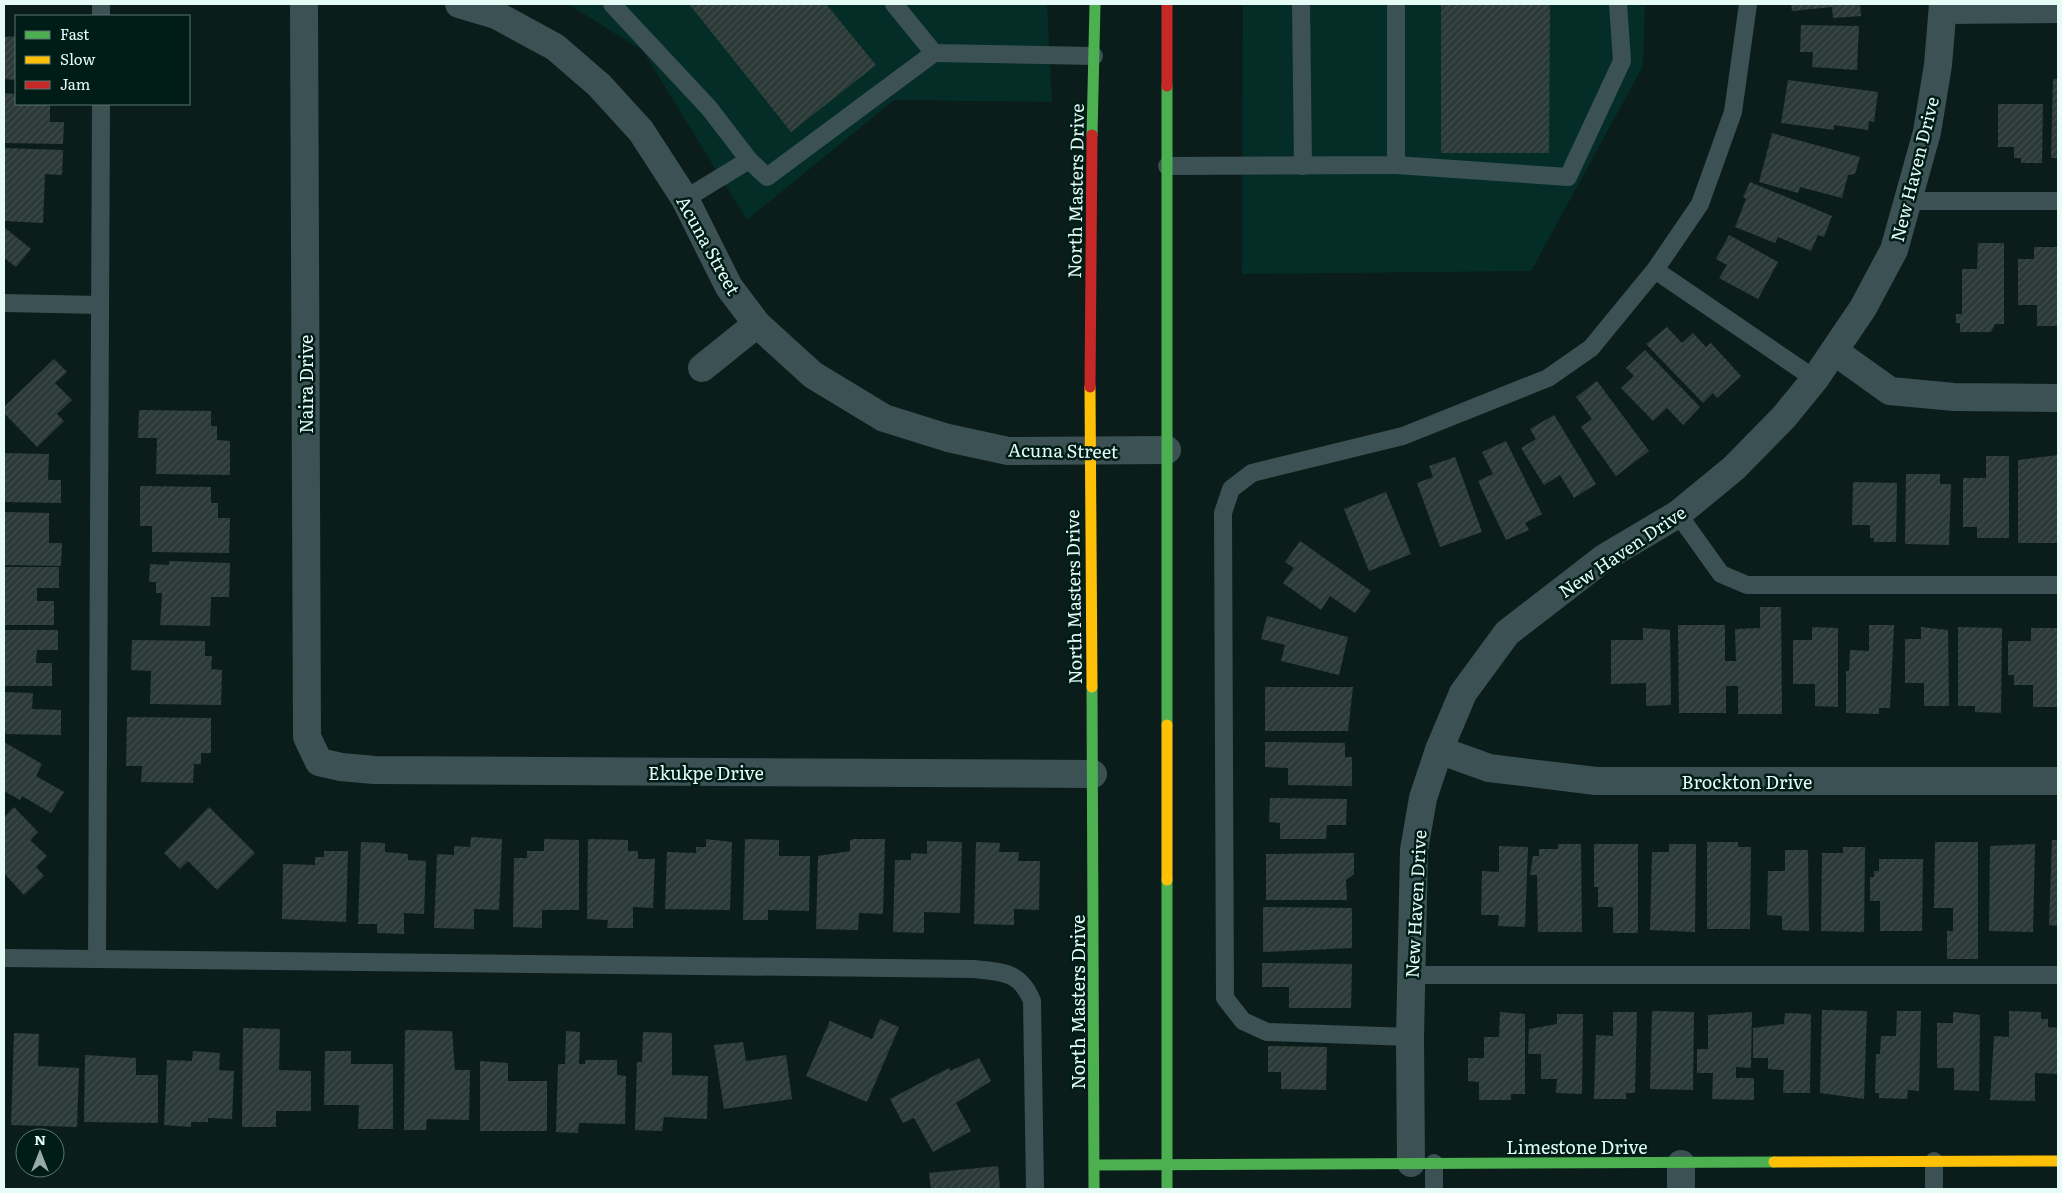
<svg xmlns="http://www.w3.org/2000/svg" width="2062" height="1193" font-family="Literata,serif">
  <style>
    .built { fill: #042d28 }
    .building { fill: url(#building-hatch) }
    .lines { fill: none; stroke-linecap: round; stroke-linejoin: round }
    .lane { stroke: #3c5153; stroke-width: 18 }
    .street { stroke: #3c5153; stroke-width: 28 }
    .fast { stroke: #4caf50; stroke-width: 11 }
    .slow { stroke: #ffc107; stroke-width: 11 }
    .jam { stroke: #c62828; stroke-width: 11 }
    .labels { text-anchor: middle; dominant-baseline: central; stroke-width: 5; stroke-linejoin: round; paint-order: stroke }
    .street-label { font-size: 18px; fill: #e4fbf6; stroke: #001c17 }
  </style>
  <defs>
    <pattern id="building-hatch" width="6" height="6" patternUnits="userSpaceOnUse" patternTransform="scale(1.25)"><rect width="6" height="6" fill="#2b3a36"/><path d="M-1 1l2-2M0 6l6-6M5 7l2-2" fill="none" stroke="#3f4e4a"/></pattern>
  </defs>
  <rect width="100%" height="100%" fill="#0b1d1a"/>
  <g class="built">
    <polygon points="568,4 1047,4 1052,102 894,100 747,220 643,51"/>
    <polygon points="1243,4 1645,4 1643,66 1531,271 1242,274"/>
  </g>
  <g class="building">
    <polygon points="689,4 826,4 876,65 791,132"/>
    <polygon points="1441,4 1550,4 1549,153 1441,153"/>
    <polygon points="1791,4 1860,4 1861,16 1833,18 1832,7 1792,11"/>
    <polygon points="1801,25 1859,26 1857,70 1812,67 1813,52 1800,52"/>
    <polygon points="16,36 16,80 4,79 4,37"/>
    <polygon points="2053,79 2058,79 2058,158 2051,158"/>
    <polygon points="1788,80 1878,92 1874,122 1869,121 1868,130 1834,125 1834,130 1781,123"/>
    <polygon points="4,93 16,94 16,104 50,104 50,122 64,122 63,144 4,143"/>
    <polygon points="1998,104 2043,104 2042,163 2021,163 2021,158 2014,158 2014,147 1998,147"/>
    <polygon points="1772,133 1860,157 1855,174 1848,175 1842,198 1800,187 1798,193 1759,182"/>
    <polygon points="4,148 63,150 62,175 45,174 43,223 4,221"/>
    <polygon points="1750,182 1832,216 1824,237 1818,235 1811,251 1778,237 1775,243 1735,227 1746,199 1743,197"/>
    <polygon points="4,227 31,249 16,267 4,258"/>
    <polygon points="1729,235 1778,262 1758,299 1719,278 1727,265 1716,259"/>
    <polygon points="1978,243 2004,243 2004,324 1995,324 1991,332 1960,332 1960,323 1956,323 1956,314 1962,314 1962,269 1977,269"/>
    <polygon points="2034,247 2058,247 2058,326 2037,326 2037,305 2018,305 2018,259 2034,259"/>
    <polygon points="1667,327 1682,343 1693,333 1706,347 1711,343 1741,376 1717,398 1713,393 1703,403 1646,344"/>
    <polygon points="1645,350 1700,407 1683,425 1667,408 1653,421 1621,388 1634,376 1626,368"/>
    <polygon points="54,359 67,372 55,383 72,400 57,414 64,421 37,447 4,413 4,407"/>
    <polygon points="1597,381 1649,451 1616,476 1581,427 1592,419 1576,397"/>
    <polygon points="139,410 211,411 211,426 217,426 217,440 230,441 230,475 156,474 157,438 138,438"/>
    <polygon points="1554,415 1596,484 1574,498 1560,475 1544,485 1521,448 1536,439 1530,429"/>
    <polygon points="1506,441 1542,514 1525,523 1529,530 1506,540 1478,481 1493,474 1482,452"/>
    <polygon points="4,453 49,454 48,480 61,480 61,503 4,502"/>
    <polygon points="2058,455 2058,543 2018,543 2018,460"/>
    <polygon points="1986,456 2009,456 2009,538 1977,538 1977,527 1963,527 1963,478 1986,478"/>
    <polygon points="1455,457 1482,532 1440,547 1417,483 1433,477 1429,466"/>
    <polygon points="1906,474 1940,474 1940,484 1951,484 1949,545 1905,544"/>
    <polygon points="1853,482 1897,483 1896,542 1874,542 1874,538 1870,538 1870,525 1852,525"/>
    <polygon points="140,486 211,487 211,503 218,503 218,518 230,518 229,553 152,552 152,526 140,526"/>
    <polygon points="1386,492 1411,554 1369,571 1344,509"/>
    <polygon points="4,512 49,513 49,543 62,543 61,566 4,565"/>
    <polygon points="1300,541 1371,591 1355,613 1330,596 1321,610 1283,583 1294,568 1285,562"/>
    <polygon points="169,561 230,563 229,597 211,597 210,626 160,625 162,593 156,593 156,582 149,582 150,564 169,565"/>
    <polygon points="4,567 59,567 59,588 37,588 37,601 54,601 54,625 4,625"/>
    <polygon points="1760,607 1781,607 1782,714 1738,714 1738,686 1726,686 1726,713 1679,713 1678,625 1725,625 1725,661 1736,661 1735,629 1760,628"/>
    <polygon points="1267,616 1348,637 1339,675 1281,661 1285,645 1261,639"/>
    <polygon points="1869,625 1894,625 1890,708 1879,708 1879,714 1846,713 1846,671 1849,671 1850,650 1869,651"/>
    <polygon points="1812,627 1838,628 1838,707 1815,706 1815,684 1793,684 1793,640 1812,640"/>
    <polygon points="1921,627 1948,630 1949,706 1924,706 1924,683 1905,683 1905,639 1921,639"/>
    <polygon points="1958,627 2002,628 2001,713 1975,712 1975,706 1958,706"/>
    <polygon points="1643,628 1670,630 1671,705 1646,706 1646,683 1611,684 1611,640 1643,640"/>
    <polygon points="2031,628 2058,628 2058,707 2033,707 2033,685 2014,685 2014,675 2008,675 2008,641 2031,641"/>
    <polygon points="4,630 58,630 58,650 37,650 36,663 52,663 52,686 4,686"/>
    <polygon points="132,640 205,641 205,656 212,656 211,669 222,670 221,705 150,704 151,671 131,670"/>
    <polygon points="1265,687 1353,687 1348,731 1265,731"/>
    <polygon points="4,692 33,693 32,709 61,710 61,735 4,734"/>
    <polygon points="127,717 211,718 211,753 201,753 201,764 194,764 193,783 141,782 142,766 126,766"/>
    <polygon points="4,742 42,764 36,776 64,792 51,813 22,796 20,800 4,791"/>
    <polygon points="1265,742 1345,743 1345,757 1352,757 1352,786 1288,785 1288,768 1265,767"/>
    <polygon points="1270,798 1347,799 1346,825 1327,825 1326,839 1280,839 1280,823 1269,822"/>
    <polygon points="14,807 38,832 30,840 47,856 36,867 44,876 24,895 4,873 4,817"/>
    <polygon points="209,807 255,853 217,890 188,861 180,869 164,853"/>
    <polygon points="471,837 502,839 499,910 474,909 474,929 434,928 437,854 454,855 454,846 470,847"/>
    <polygon points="544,839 579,840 579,910 542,910 542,928 513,927 514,858 527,858 527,851 544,851"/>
    <polygon points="588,839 628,840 628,851 638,851 638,859 655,859 653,908 633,907 633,928 607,928 608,920 587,919"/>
    <polygon points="706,839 732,842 730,910 665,909 667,852 696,853 696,847 706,847"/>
    <polygon points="745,839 779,840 779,856 810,856 809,911 768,910 768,920 743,920"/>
    <polygon points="854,839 885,839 883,914 859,913 858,930 816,929 818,856 850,851 850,840"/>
    <polygon points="2052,840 2058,840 2058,926 2049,925"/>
    <polygon points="927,841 962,842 960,913 924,912 924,933 893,932 895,860 911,860 911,853 927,854"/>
    <polygon points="361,842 385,843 385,852 408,854 408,860 426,861 424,914 404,913 404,934 377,933 377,924 358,924"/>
    <polygon points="976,842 1000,843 999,852 1019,852 1018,861 1040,861 1039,910 1014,909 1014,925 974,924"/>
    <polygon points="1707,842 1738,842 1738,847 1751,847 1750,929 1707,929"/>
    <polygon points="1935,842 1978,842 1978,959 1947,959 1947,931 1953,931 1953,908 1934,908"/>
    <polygon points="1558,844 1581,844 1582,932 1538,932 1537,875 1530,875 1533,856 1539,856 1539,849 1558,849"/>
    <polygon points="1594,844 1638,844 1638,933 1613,933 1613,907 1598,907 1598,887 1594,887"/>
    <polygon points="1669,844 1696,844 1695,932 1650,930 1652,852 1669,852"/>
    <polygon points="2035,844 2033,932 1989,931 1990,846"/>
    <polygon points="1499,846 1528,847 1525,927 1498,926 1499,915 1481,915 1482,871 1499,872"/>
    <polygon points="1843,847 1865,847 1864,932 1821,931 1822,853 1843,853"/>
    <polygon points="1785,850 1808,850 1809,931 1782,930 1782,916 1767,915 1768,871 1785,871"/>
    <polygon points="324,851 348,851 346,922 282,919 283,864 315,865 315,857 324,857"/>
    <polygon points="1354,853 1354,874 1346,880 1347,900 1266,900 1266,854"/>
    <polygon points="1879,859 1923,859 1922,931 1880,931 1880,901 1870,901 1870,877 1874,877 1874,871 1879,871"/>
    <polygon points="1263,907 1352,908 1352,948 1263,952"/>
    <polygon points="1262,963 1352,964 1351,1008 1289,1008 1289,987 1262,987"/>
    <polygon points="1822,1010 1867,1011 1864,1099 1820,1093"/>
    <polygon points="1652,1011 1694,1012 1693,1090 1650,1089"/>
    <polygon points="1897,1011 1921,1011 1919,1091 1908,1090 1907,1099 1879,1098 1879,1093 1875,1093 1876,1054 1880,1054 1881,1036 1896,1036"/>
    <polygon points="2009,1011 2041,1012 2041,1019 2048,1019 2048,1027 2058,1028 2058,1074 2035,1073 2035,1101 1990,1100 1994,1036 2009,1037"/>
    <polygon points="1500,1012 1525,1014 1525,1094 1511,1094 1511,1100 1479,1100 1479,1082 1468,1081 1468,1058 1484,1058 1484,1037 1499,1037"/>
    <polygon points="1613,1012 1637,1012 1635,1093 1626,1093 1626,1099 1594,1099 1596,1035 1613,1036"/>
    <polygon points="1752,1012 1751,1068 1736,1067 1736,1078 1754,1078 1754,1100 1712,1099 1713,1073 1697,1073 1697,1049 1708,1049 1708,1015"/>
    <polygon points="1953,1012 1980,1015 1979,1091 1954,1090 1954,1068 1937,1068 1937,1023 1953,1023"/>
    <polygon points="1785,1013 1811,1014 1810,1093 1783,1093 1784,1070 1768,1069 1768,1058 1753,1058 1753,1028 1784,1024"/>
    <polygon points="1557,1014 1583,1014 1582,1094 1556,1093 1557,1079 1541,1079 1541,1054 1528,1054 1529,1029 1557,1024"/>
    <polygon points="880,1019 899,1027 867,1102 806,1076 830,1021 872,1039"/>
    <polygon points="243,1028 280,1029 279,1070 311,1071 311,1111 276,1111 276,1127 242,1127"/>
    <polygon points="405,1030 452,1031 455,1070 470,1070 469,1120 427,1119 426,1130 404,1130"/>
    <polygon points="566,1031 580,1032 579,1064 585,1064 585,1060 617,1060 617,1075 626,1076 625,1124 579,1123 578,1133 556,1132 558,1064 565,1064"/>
    <polygon points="643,1032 672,1033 672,1075 708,1076 707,1119 664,1117 662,1131 635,1130 637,1062 642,1062"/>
    <polygon points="14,1033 39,1034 38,1066 79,1068 77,1127 11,1125"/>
    <polygon points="743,1042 746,1061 786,1055 792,1099 724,1109 714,1045"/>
    <polygon points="1268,1046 1327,1047 1326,1090 1281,1089 1281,1072 1268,1072"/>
    <polygon points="193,1051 220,1053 219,1070 234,1071 232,1119 208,1118 208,1122 191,1122 191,1127 164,1125 167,1060 192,1061"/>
    <polygon points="325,1051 351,1051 351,1064 393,1064 393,1129 358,1129 359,1105 324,1105"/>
    <polygon points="85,1055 136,1058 136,1075 158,1075 158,1123 84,1122"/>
    <polygon points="979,1058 991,1081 956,1103 971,1131 933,1152 914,1118 903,1123 890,1099 949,1068 950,1071"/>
    <polygon points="480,1061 508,1063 508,1081 547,1081 547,1131 480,1131"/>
    <polygon points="998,1166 1000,1189 931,1189 929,1173"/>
  </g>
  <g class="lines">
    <g class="lane">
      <polyline points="612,4 709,108 749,160 685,199"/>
      <polyline points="894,4 934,53 1094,56"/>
      <polyline points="1301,4 1303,166"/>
      <polyline points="101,16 101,4"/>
      <polyline points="749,160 767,177 934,53"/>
      <polyline points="1396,165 1568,177 1622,61 1618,4"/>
      <polyline points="1167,166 1396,165 1396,4"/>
      <polyline points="1909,201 2058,201"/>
      <polyline points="1655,270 1815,379"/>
      <polyline points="4,303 100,305"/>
      <polyline points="1678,514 1721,574 1747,585 2058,585"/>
      <path d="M4,958L973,969C1002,972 1020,971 1032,1001L1035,1189"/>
      <polyline points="97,959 101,104"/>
      <polyline points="1412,975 2058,975"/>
      <polyline points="1410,1037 1267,1032 1243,1021 1225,998 1223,513 1231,489 1252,473 1403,436 1548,378 1591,348 1655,270 1700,204 1733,112 1748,4"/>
      <polyline points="1934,1161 1934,1189"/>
      <polyline points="1434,1189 1434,1163"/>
    </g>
    <g class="street">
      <polyline points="304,4 307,737 319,762 341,767 374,770 1093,774"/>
      <polyline points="459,4 496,15 555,47 599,85 641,131 685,199 729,287 757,324 813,375 884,418 948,438 1008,451 1167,450"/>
      <polyline points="1943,10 2058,9"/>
      <polyline points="1834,351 1890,391 1954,397 2058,398"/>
      <polyline points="702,368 757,324"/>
      <polyline points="1439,750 1489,768 1596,781 2058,781"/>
      <polyline points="1411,1163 1410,1037 1414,850 1423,798 1439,750 1463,693 1507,633 1604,558 1678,514 1734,468 1784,417 1815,379 1863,308 1894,250 1927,132 1938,65 1943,4"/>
      <polyline points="1681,1164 1681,1189"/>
    </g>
    <g class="fast">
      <polyline points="1167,86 1167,725"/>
      <polyline points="1092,135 1095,4"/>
      <polyline points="1092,687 1094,1189"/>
      <polyline points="1167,880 1167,1189"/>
      <polyline points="1095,1165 1774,1162"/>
    </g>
    <g class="slow">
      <polyline points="1090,387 1092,687"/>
      <polyline points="1167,725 1167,880"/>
      <polyline points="1774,1162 2058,1161"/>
    </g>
    <g class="jam">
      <polyline points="1167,4 1167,86"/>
      <polyline points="1090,387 1092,135"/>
    </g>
  </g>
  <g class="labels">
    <g class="street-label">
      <text transform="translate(1914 169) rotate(-76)">New Haven Drive</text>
      <text transform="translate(1075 191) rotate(-89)">North Masters Drive</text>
      <text transform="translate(709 245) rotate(61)">Acuna Street</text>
      <text transform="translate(305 384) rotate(-90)">Naira Drive</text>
      <text transform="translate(1063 450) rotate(1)">Acuna Street</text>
      <text transform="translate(1622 551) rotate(-34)">New Haven Drive</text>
      <text transform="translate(1073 597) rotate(-91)">North Masters Drive</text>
      <text x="706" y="772">Ekukpe Drive</text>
      <text x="1747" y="781">Brockton Drive</text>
      <text transform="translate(1415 904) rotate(-87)">New Haven Drive</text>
      <text transform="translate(1077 1002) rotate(-90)">North Masters Drive</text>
      <text x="1577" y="1146">Limestone Drive</text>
    </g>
  </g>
  <rect width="2062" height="1193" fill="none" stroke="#e4fbf6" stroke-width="10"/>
  <rect x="15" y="15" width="175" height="90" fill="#001c17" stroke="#5b7570"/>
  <rect x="25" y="31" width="25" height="8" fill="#4caf50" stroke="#5b7570"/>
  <text x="60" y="40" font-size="15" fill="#e4fbf6">Fast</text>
  <rect x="25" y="56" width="25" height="8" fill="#ffc107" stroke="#5b7570"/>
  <text x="60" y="65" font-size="15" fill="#e4fbf6">Slow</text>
  <rect x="25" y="81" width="25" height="8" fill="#c62828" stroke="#5b7570"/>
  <text x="60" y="90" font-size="15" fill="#e4fbf6">Jam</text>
  <g transform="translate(40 1153)"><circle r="24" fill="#001c17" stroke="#5b7570"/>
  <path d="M0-4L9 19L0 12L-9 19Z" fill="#98ada9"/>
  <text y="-8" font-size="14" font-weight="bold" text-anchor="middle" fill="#e4fbf6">N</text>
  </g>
</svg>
